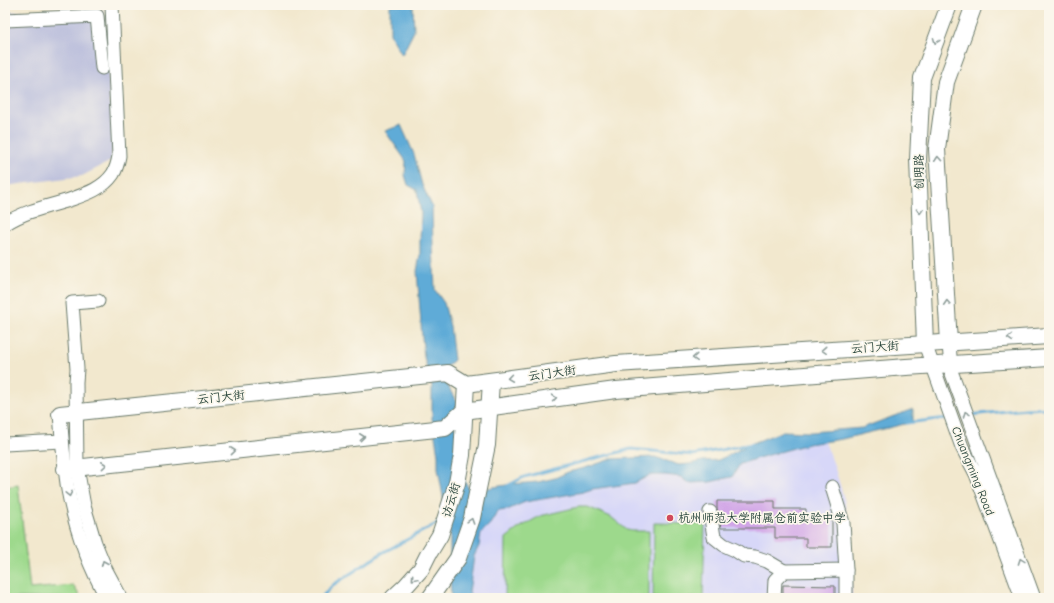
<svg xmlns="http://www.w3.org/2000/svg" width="1054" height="603" font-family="'Comic Neue','LXGW WenKai TC',sans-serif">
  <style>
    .built { fill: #d7d7f8 }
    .industrial { fill: #bfc2dd }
    .green { fill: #9dd98c; stroke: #5e8b60 }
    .water { fill: #5fabd7; stroke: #3f7486 }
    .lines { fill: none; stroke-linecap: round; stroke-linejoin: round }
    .stream { stroke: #5fabd7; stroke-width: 3 }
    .building { fill: #d1a6e7 }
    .minor-casing { stroke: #69796a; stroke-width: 15 }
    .major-casing { stroke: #69796a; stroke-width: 18 }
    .minor { stroke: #fff; stroke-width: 13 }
    .major { stroke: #fff; stroke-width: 16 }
    .oneway { stroke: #8f9e9a }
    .poi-dot { fill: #d1495b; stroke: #fbf7ec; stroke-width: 1.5 }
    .labels { text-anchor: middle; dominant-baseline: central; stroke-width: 3.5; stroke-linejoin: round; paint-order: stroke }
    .street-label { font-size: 12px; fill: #1f3d34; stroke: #fbf7ec }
    .poi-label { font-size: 12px; fill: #1f3d34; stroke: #fbf7ec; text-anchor: start }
  </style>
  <rect width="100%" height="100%" fill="#fbf7ec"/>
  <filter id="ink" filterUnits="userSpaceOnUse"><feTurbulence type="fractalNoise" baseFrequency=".025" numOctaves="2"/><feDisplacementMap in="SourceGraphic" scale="8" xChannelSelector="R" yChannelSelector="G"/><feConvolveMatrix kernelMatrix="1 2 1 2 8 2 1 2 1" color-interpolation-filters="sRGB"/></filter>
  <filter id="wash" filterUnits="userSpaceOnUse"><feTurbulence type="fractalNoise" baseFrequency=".012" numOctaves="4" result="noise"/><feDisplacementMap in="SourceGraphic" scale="16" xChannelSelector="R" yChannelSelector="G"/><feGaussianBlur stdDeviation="0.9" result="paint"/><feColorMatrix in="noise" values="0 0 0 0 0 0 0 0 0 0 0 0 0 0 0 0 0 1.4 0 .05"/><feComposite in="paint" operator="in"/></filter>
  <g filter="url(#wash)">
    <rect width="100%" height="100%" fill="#f2e8ce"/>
    <polygon class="built" points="825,442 834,465 845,502 851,562 852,598 472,598 469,592 474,556 479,546 481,533 490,524 498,511 507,510 525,502 583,492 592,489 635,483 650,475 666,475 710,482 726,478 732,477 740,464 758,458 808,444"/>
    <polygon class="industrial" points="104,10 113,145 111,161 82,176 5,186 5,12"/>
    <g class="green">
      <polygon points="18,485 30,589 73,585 81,598 5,598 5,487"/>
      <polygon points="578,507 588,507 611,517 627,530 632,531 649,531 649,598 505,598 506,538 519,528 540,516"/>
      <polygon points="654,523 705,524 703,598 653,598"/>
    </g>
    <g class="water">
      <polygon points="390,5 413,5 414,31 402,55 390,34"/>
      <polygon points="401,125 414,154 422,185 432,206 433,245 435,290 444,303 450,326 454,360 445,368 448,387 457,402 457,447 465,481 470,491 512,484 538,482 555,478 568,472 585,468 611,459 655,457 679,465 689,464 702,461 718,460 729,455 748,445 783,431 810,432 862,428 913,409 913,422 842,439 808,444 758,458 740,464 732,477 726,478 710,482 688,483 681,477 666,475 650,475 635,483 592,489 583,492 525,502 507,510 498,511 490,524 481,533 479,546 474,556 469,592 472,598 451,598 450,571 450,534 444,518 444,502 438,469 438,455 432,418 432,387 424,357 422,337 417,271 420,255 420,242 421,213 417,190 408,185 405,175 406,161 385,131"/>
    </g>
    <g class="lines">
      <g class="stream">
        <polyline points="970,415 1026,409 1049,408"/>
        <polyline points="906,423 948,418"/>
        <polyline points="507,486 524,477 631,449 693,455 752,444"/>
        <polyline points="321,598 333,585 382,553 438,523"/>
      </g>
    </g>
    <g id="blocks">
      <g class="building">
        <polygon points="717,501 775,501 775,509 806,509 806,519 832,519 832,547 806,547 806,538 775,538 775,528 721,528 717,508"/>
        <polygon points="783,585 835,586 835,598 783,598"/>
      </g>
    </g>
  </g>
  <g filter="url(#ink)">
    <use href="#blocks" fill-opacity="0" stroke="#69796a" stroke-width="1"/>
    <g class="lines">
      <g class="minor-casing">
        <g id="minor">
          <polyline points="5,20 97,16 102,68"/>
          <path d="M5,224C23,212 45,207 66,201C83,195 102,190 113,174C116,169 118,162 119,156L112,5"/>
          <polyline points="98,301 72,303 77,369 76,382 77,468 84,506 95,543 106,570 121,598"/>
          <polyline points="949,342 951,371 1034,598"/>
          <polyline points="925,344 962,447 976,474 1022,598"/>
          <path d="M60,414C62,439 64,465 68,490C75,528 88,564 107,598"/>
          <polyline points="5,444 62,441"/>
          <polyline points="832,487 843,523 846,570"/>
          <polyline points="710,512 714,537 724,545 735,550 744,556 755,557 767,561 784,571"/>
          <polyline points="774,598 775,580 784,571 846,570 846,598"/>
        </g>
      </g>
      <g class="major-casing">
        <g id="major">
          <polyline points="949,342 937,149 946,82 957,52 974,5"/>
          <polyline points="925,344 918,159 922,78 949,5"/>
          <polyline points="60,414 448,373 466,384 616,364 1049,336"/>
          <polyline points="65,469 445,428 464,411 616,390 906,367 1049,358"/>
          <polyline points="393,598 405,587 421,569 429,553 440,535 457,483 462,455 466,384"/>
          <polyline points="430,598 458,558 472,518 487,445 491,381"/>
        </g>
      </g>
      <use href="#minor" class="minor"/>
      <use href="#major" class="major"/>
    </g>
    <defs><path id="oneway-chevron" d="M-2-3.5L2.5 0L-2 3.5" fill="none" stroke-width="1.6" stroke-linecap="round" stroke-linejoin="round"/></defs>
    <g class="oneway">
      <use href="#oneway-chevron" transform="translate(936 41) rotate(111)"/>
      <use href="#oneway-chevron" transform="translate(938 159) rotate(-94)"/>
      <use href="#oneway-chevron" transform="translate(920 211) rotate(88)"/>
      <use href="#oneway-chevron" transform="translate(947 303) rotate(-93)"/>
      <use href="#oneway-chevron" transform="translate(1010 338) rotate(176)"/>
      <use href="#oneway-chevron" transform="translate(824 350) rotate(176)"/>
      <use href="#oneway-chevron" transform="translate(695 358) rotate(176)"/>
      <use href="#oneway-chevron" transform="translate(510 378) rotate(172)"/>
      <use href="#oneway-chevron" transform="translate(554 398) rotate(-8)"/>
      <use href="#oneway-chevron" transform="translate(966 414) rotate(-110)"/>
      <use href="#oneway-chevron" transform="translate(362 437) rotate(-6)"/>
      <use href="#oneway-chevron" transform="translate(233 451) rotate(-6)"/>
      <use href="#oneway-chevron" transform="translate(104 465) rotate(-6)"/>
      <use href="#oneway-chevron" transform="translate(69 494) rotate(78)"/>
      <use href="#oneway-chevron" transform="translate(471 521) rotate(-72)"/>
      <use href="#oneway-chevron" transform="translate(1021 561) rotate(-110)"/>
      <use href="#oneway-chevron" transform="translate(104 563) rotate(-113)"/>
      <use href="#oneway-chevron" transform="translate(414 578) rotate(131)"/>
    </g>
  </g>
  <circle class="poi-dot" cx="670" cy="518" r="4"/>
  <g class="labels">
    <g class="street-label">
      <text transform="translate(919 172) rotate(-91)">创明路</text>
      <text transform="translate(875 347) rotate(-4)">云门大街</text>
      <text transform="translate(552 373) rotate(-8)">云门大街</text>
      <text transform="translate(221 397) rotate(-6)">云门大街</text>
      <text transform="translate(973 471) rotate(68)">Chuangming Road</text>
      <text transform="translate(451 500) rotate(-73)">访云街</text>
    </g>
    <g class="poi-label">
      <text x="678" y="518">杭州师范大学附属仓前实验中学</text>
    </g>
  </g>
  <rect width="1054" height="603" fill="none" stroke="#fbf7ec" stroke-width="20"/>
</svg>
